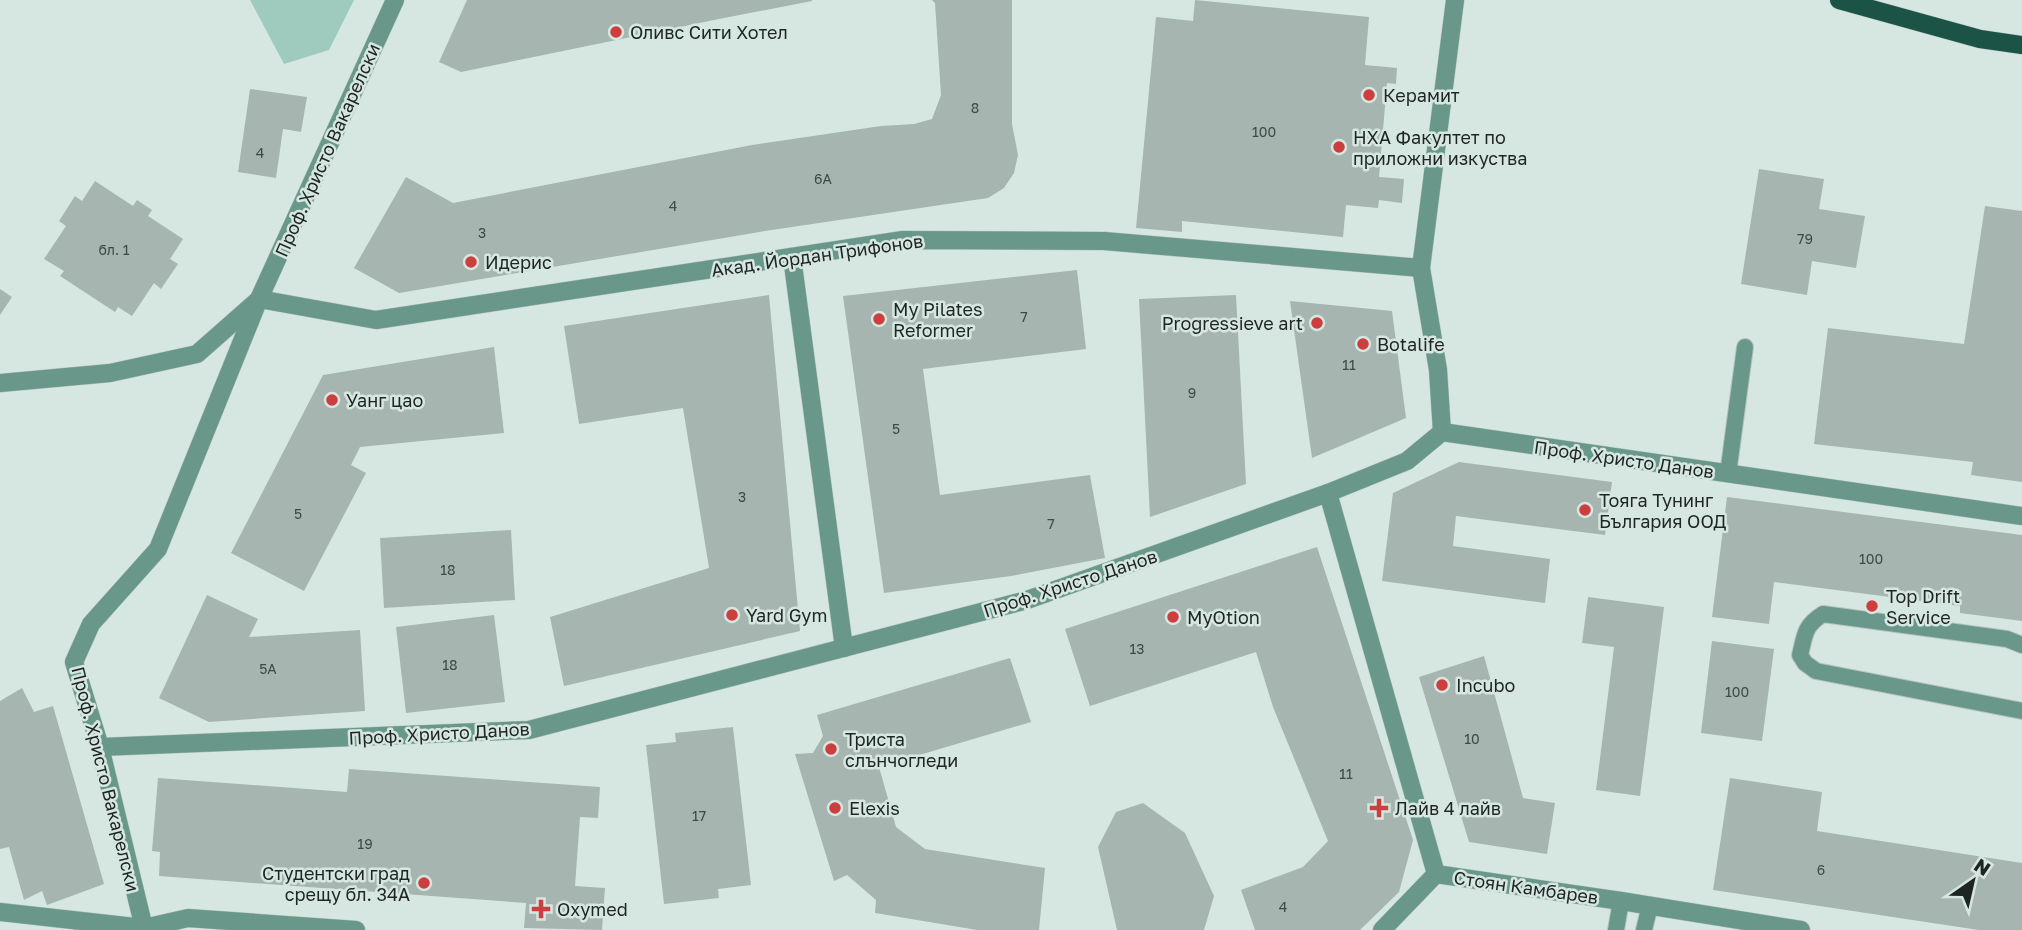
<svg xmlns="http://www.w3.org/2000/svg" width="2022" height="930" font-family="'Golos Text',sans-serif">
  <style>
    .green { fill: #9ecbbd }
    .building { fill: #a6b5b0 }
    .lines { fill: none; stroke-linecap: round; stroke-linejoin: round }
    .service-casing { stroke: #b5c4bf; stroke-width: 18 }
    .minor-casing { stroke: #b5c4bf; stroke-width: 19 }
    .primary-casing { stroke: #b5c4bf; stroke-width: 19 }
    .service { stroke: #69988a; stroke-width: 16 }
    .minor { stroke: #69988a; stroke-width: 18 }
    .primary { stroke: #1b5346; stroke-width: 18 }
    .poi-dot { fill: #cd3e3e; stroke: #d6e7e1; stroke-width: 2.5 }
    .labels { text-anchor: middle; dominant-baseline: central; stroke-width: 5; stroke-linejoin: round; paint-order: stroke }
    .number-label { font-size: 14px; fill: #414946 }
    .poi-label { font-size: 18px; fill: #1f2523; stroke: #d6e7e1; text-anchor: start }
    .street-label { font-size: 18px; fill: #1f2523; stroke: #d6e7e1 }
  </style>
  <rect width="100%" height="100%" fill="#d6e7e1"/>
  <polygon class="green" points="250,0 354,0 329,50 284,64"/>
  <g class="building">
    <polygon points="467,0 812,0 812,1 719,19 461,72 439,62"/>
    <polygon points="932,0 1012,0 1012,124 1018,155 1014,173 1004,188 988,198 765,231 399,293 354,268 406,177 453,203 752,145 881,126 914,124 932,119 941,95 935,3"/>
    <polygon points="1195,0 1369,17 1365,65 1397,68 1396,84 1387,83 1379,177 1404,179 1402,203 1379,200 1378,208 1346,205 1343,237 1182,221 1182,232 1136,228 1156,17 1193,21"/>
    <polygon points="250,89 307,97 301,132 283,129 276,178 238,172"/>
    <polygon points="1759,169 1824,179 1819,209 1865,216 1856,268 1812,261 1807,295 1741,284"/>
    <polygon points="95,181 133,206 137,200 152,210 148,216 183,239 170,259 178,264 161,289 154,283 132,316 118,307 115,312 60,276 64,271 44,259 66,226 59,221 75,196 82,201"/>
    <polygon points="1985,206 2022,211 2022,482 1971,475 1973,462 1814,444 1828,328 1964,344"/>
    <polygon points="1077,270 1086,349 923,369 940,495 1090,475 1105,558 1011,576 884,593 843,296"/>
    <polygon points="0,289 12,297 0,315"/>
    <polygon points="769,295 800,631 564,686 550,617 709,568 683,408 579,424 564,326"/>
    <polygon points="1236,295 1246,484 1150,517 1139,299"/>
    <polygon points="1290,301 1392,311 1406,418 1312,458"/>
    <polygon points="494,347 504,433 360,447 351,465 366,473 304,591 231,553 323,375"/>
    <polygon points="1459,462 1612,482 1605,535 1456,516 1453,546 1550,559 1545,603 1382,581 1393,493"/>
    <polygon points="1727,497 2022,535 2022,621 1960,613 1960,606 1774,582 1769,624 1712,617"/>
    <polygon points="511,530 515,600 384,608 380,538"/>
    <polygon points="1317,547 1413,840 1399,892 1360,930 1255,930 1241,890 1303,867 1328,841 1273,707 1256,652 1090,706 1065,629"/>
    <polygon points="207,595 258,619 249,637 360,630 365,711 209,722 159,698"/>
    <polygon points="1588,597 1664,607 1640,796 1596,790 1614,647 1582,643"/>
    <polygon points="494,615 505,702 406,713 396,627"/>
    <polygon points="1712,641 1774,649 1762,741 1701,733"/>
    <polygon points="1484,656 1523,798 1555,803 1547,854 1469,842 1419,677"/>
    <polygon points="1010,658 1031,722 879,767 896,827 925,849 1045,868 1039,930 977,930 875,913 876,900 847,875 834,881 795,754 813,753 823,736 817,715"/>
    <polygon points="22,688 34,712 53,706 104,884 47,905 42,891 24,900 9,847 0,849 0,701"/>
    <polygon points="733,727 751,885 718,889 719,898 664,904 646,745 676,742 675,733"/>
    <polygon points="349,769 600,787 598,818 580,817 575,886 605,888 602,930 524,928 526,903 159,876 160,852 152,851 158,778 347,792"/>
    <polygon points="1730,778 1822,792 1817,831 2022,863 2022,930 1979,930 1713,890"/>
    <polygon points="1143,803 1185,833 1214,896 1204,930 1117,930 1098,847 1116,812"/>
  </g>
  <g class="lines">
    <g class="service-casing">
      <g id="service">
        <polyline points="1728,474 1745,347"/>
        <path d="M2022,645L2007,639L1823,614C1804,626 1805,635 1800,655L1805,663L1816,671L2022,711"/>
        <polyline points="1616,930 1621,901"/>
        <polyline points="1644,930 1650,905"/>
      </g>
    </g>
    <g class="minor-casing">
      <g id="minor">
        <polyline points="792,257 844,648"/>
        <polyline points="259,299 376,320 903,240 1104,241 1421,268"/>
        <polyline points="0,383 110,373 197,354 256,302"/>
        <polyline points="1442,432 1438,370 1421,268 1455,0"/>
        <polyline points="1328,493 1436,874 1621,901 1801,930"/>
        <polyline points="100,747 529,730 1027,600 1328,493 1407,461 1442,432 2022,516"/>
        <polyline points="0,912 144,928 188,918 356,930"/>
        <polyline points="144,928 100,747 74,662 91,624 158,549 259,299 395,0"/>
        <polyline points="1382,930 1436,874"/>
      </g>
    </g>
    <g class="primary-casing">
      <polyline id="primary" points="1839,0 1980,39 2022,45"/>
    </g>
    <use href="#service" class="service"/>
    <use href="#minor" class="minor"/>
    <use href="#primary" class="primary"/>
  </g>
  <g class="poi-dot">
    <circle cx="616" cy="32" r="7"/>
    <circle cx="1369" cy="95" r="7"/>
    <circle cx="1339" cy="147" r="7"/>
    <circle cx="471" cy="262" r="7"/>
    <circle cx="879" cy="319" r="7"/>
    <circle cx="1317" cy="323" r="7"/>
    <circle cx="1363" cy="344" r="7"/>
    <circle cx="332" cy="400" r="7"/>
    <circle cx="1585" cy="510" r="7"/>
    <circle cx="1872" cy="606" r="7"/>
    <circle cx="732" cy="615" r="7"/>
    <circle cx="1173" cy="617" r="7"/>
    <circle cx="1442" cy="685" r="7"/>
    <circle cx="831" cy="749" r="7"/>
    <circle cx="835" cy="808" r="7"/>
    <path d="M1375.5 797.5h7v7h7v7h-7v7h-7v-7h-7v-7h7z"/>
    <circle cx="424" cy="883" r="7"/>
    <path d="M537.5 898.5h7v7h7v7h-7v7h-7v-7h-7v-7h7z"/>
  </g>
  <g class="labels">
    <g class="number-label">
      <text x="975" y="107">8</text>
      <text x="1264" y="131">100</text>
      <text x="260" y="152">4</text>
      <text x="823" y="178">6А</text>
      <text x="673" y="205">4</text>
      <text x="482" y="232">3</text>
      <text x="1805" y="238">79</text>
      <text x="114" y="249">бл. 1</text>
      <text x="1024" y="316">7</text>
      <text x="1349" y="364">11</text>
      <text x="1192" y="392">9</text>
      <text x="896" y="428">5</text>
      <text x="742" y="496">3</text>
      <text x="298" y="513">5</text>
      <text x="1051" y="523">7</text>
      <text x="1871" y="558">100</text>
      <text x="448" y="569">18</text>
      <text x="1137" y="648">13</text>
      <text x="450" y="664">18</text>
      <text x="268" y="668">5А</text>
      <text x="1737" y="691">100</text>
      <text x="1472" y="738">10</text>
      <text x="1346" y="773">11</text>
      <text x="699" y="815">17</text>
      <text x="365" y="843">19</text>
      <text x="1821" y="869">6</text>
      <text x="1283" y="906">4</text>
    </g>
    <g class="poi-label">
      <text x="630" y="32">Оливс Сити Хотел</text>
      <text x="1383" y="95">Керамит</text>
      <text x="1353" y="137">НХА Факултет по<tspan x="1353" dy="21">приложни изкуства</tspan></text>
      <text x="485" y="262">Идерис</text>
      <text x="893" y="309">My Pilates<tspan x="893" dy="21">Reformer</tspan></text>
      <text x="1303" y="323" text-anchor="end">Progressieve art</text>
      <text x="1377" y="344">Botalife</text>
      <text x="346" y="400">Уанг цао</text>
      <text x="1599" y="500">Тояга Тунинг<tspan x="1599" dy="21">България ООД</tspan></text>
      <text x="1886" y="596">Top Drift<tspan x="1886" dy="21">Service</tspan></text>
      <text x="746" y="615">Yard Gym</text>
      <text x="1187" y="617">MyOtion</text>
      <text x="1456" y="685">Incubo</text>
      <text x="845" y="739">Триста<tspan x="845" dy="21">слънчогледи</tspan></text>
      <text x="849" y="808">Elexis</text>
      <text x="1395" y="808">Лайв 4 лайв</text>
      <text x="410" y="873" text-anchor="end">Студентски град<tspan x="410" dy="21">срещу бл. 34А</tspan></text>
      <text x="557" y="909">Oxymed</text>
    </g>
    <g class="street-label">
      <text transform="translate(327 150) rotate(-66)">Проф. Христо Вакарелски</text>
      <text transform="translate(817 255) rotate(-8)">Акад. Йордан Трифонов</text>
      <text transform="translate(1624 459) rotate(8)">Проф. Христо Данов</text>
      <text transform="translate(1070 583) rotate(-18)">Проф. Христо Данов</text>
      <text transform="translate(439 733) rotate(-3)">Проф. Христо Данов</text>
      <text transform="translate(106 779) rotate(76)">Проф. Христо Вакарелски</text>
      <text transform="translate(1526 887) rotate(8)">Стоян Камбарев</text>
    </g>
  </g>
  <g transform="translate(1973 881) rotate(34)" stroke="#d6e7e1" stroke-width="5" paint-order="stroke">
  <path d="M0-5L12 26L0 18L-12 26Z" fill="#1f2523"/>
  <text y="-10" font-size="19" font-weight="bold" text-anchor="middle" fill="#1f2523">N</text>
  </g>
</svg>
